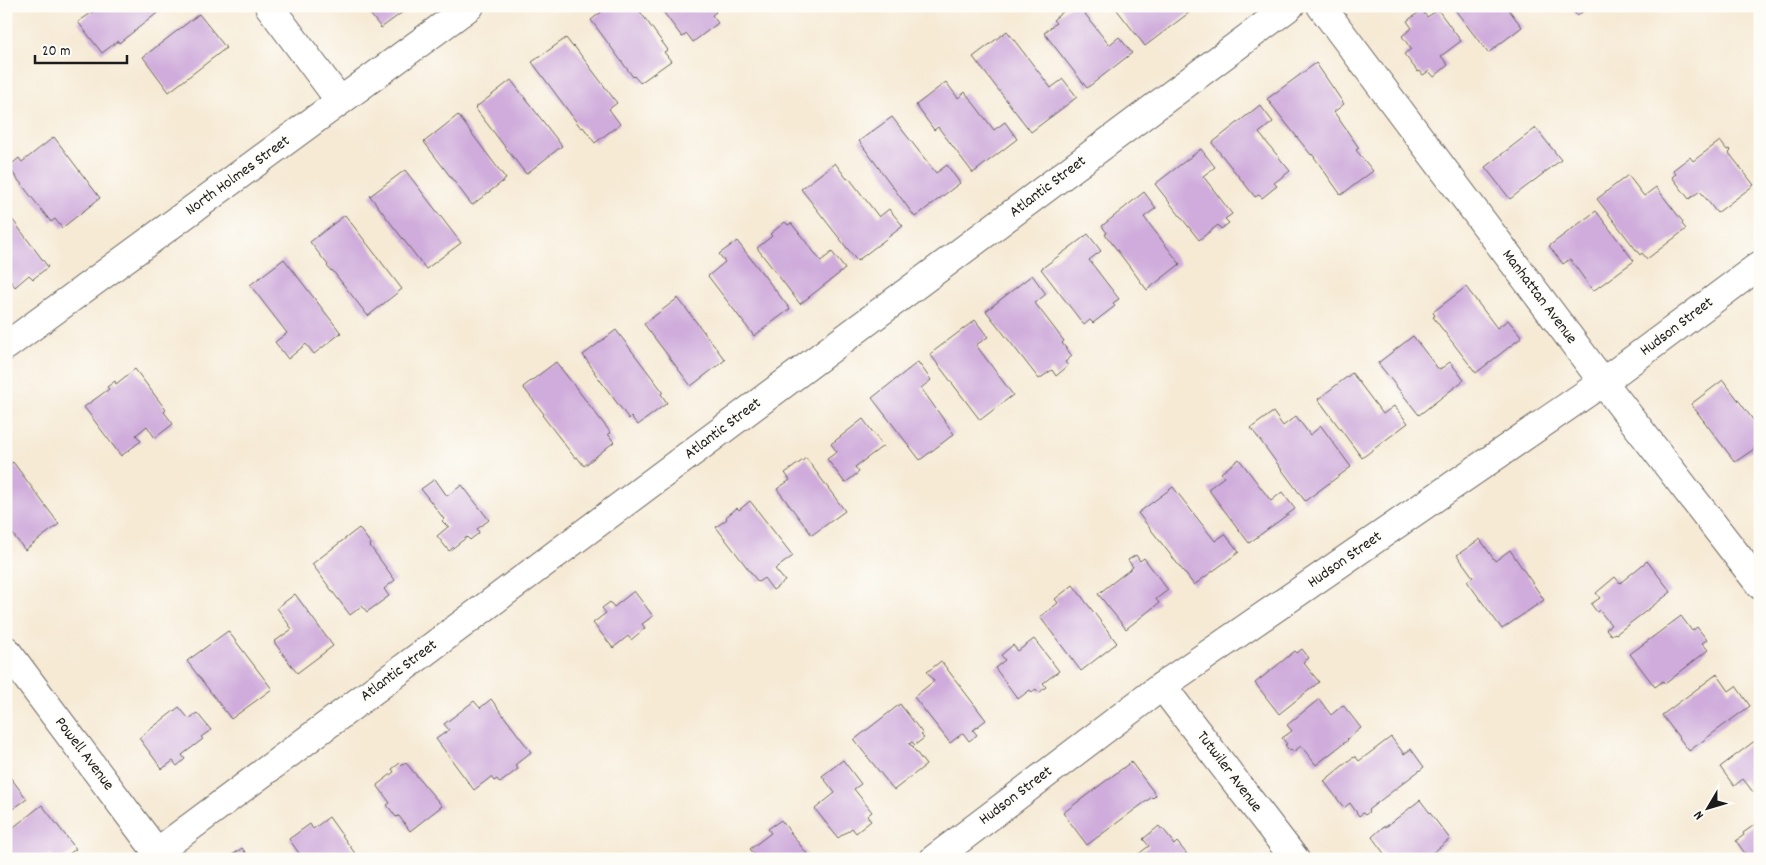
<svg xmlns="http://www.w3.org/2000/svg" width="1766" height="865" font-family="Dekko,sans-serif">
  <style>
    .building { fill: #cfacdb }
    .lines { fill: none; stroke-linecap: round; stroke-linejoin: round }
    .minor-casing { stroke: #68645d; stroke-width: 30 }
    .tertiary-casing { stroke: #68645d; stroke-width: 30 }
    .minor { stroke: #fff; stroke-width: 28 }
    .tertiary { stroke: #fff; stroke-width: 28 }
    .labels { text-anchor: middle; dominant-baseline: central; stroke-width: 4; stroke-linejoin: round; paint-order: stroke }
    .street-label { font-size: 16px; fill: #1c1c1c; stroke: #fdfcf7 }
  </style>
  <rect width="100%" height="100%" fill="#fdfcf7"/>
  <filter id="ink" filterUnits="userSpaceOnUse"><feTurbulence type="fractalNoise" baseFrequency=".02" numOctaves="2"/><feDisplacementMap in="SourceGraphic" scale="10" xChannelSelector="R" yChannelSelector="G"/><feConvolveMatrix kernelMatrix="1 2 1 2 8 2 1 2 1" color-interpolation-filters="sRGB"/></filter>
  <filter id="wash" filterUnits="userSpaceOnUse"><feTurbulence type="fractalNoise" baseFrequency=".0096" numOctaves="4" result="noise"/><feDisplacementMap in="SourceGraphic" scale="20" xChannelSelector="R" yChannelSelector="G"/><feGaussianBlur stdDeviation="1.12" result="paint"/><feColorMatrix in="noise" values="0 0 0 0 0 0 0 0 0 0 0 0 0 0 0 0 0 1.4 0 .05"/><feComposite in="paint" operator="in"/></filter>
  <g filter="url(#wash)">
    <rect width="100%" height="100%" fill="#f6ead5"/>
    <g id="blocks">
      <g class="building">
        <polygon points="96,6 164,6 165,7 119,43 118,41 102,53 78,22 94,11 92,9"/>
        <polygon points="364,6 411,6 381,28"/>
        <polygon points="609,6 636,6 668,50 664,52 671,61 640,83 634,76 633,77 591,20"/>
        <polygon points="659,6 711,6 716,12 712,15 718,23 693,42 687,34 682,37"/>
        <polygon points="1070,6 1079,6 1109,45 1119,37 1132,53 1087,88 1044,33 1056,23 1053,20"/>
        <polygon points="1114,6 1186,6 1190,12 1145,46"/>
        <polygon points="1452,6 1506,6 1522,27 1488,53"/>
        <polygon points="1570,6 1590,6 1577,16"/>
        <polygon points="1422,10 1427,17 1438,10 1461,41 1441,56 1448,65 1434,77 1429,71 1423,75 1420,71 1418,72 1404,54 1411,49 1402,36 1412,28 1407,21"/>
        <polygon points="199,14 226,48 169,92 143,57"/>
        <polygon points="1007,31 1051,88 1063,79 1077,97 1031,132 973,57"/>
        <polygon points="566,38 573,47 574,46 617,103 609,109 620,124 595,143 583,127 581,128 532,62"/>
        <polygon points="1316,63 1344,104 1334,112 1359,148 1356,150 1373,171 1341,195 1312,154 1311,155 1267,99"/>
        <polygon points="511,80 562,146 526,174 475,108"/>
        <polygon points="946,82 958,98 965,92 994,130 1005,122 1017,139 973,173 938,127 934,130 916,105"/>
        <polygon points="1260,105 1273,122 1259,133 1290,171 1274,183 1277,186 1262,198 1259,195 1255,197 1212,143"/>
        <polygon points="458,115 506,179 472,205 424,142"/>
        <polygon points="892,117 936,173 947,165 960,183 915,217 859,141"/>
        <polygon points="1536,128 1561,160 1510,199 1485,167"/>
        <polygon points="54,137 100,198 62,228 55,219 51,222 8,167 19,158 22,162"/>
        <polygon points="1720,141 1727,150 1729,149 1731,151 1729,153 1754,185 1717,213 1700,191 1689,199 1672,177 1676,174 1673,170 1690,157 1693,161"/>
        <polygon points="1201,149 1215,167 1203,176 1232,214 1225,219 1229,223 1221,229 1218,225 1199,240 1155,184"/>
        <polygon points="835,163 847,179 849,178 879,217 889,209 903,226 857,261 801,189"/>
        <polygon points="405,170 461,243 426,269 370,196"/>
        <polygon points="1628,175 1644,196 1656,187 1683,222 1682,224 1686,229 1647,259 1642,253 1640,255 1597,199"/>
        <polygon points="1144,192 1156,208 1144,217 1180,264 1147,290 1105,234 1107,233 1102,226"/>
        <polygon points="1596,211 1634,261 1593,291 1570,259 1563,264 1549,246"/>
        <polygon points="9,215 48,267 33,279 29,275 15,287 6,275 6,217"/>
        <polygon points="345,215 402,289 368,316 332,270 331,271 327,266 328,265 310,242"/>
        <polygon points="785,222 788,225 791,223 821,261 832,252 845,269 800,304 757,248 772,236 770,234"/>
        <polygon points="1088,234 1101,251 1089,260 1119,299 1113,303 1115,306 1093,323 1090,320 1084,325 1041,269"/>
        <polygon points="737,241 790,309 754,336 708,276 725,262 719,254"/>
        <polygon points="284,259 341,333 314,354 306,344 288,359 275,342 287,333 250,285"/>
        <polygon points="1032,275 1046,294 1035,303 1064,341 1062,343 1072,356 1065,362 1068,366 1056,376 1052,370 1039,379 986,311"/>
        <polygon points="1466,287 1497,328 1508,320 1522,337 1476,373 1433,317 1435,316 1433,312"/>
        <polygon points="678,298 725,360 691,386 644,324"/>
        <polygon points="975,320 988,337 976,345 1013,395 980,420 930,354"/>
        <polygon points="616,330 663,392 661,394 667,403 638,425 631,417 629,419 594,372 595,372 583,355"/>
        <polygon points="1413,336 1439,370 1450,362 1464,380 1419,415 1378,363"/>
        <polygon points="556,362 611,433 608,434 614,442 584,466 577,457 575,458 542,415 544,414 523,387"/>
        <polygon points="918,362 931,380 921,388 954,434 920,460 872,398"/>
        <polygon points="135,369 166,410 164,412 173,424 155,438 147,426 136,435 141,441 121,456 84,407 109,389 107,387 115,381 116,384"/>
        <polygon points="1352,373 1383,414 1394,406 1408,423 1362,458 1318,399"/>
        <polygon points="1723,380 1760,429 1760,445 1735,462 1691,404"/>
        <polygon points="1273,412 1283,426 1296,416 1310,435 1321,426 1351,467 1305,501 1251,428"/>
        <polygon points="863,419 883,446 855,467 859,472 845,483 827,459 837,452 831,444"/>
        <polygon points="806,458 845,511 812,535 777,489 790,480 785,473"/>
        <polygon points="1239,459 1271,501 1282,492 1295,509 1249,543 1208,489 1224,477 1221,473"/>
        <polygon points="13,462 59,524 25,550 6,526 6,467"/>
        <polygon points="435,479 447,496 462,485 489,520 477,529 479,533 470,540 467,537 449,551 437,536 449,526 447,526 442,521 444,519 421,489"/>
        <polygon points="1173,487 1215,541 1225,534 1239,552 1194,585 1138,513"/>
        <polygon points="750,501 793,556 775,569 785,581 773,590 764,578 758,582 716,527 727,519 726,517 737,508 739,510"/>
        <polygon points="359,528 371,544 370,546 395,580 384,589 389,596 367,612 362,606 350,615 312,564"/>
        <polygon points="1480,539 1495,561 1510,550 1544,600 1502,629 1469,584 1467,581 1473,577 1457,555"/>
        <polygon points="1136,555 1140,561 1144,558 1168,590 1156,599 1159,603 1126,629 1098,594 1133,567 1128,560"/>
        <polygon points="1647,561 1671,592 1616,634 1615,633 1611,635 1606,629 1611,625 1599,610 1597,612 1591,604 1600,598 1596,593 1615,577 1620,583"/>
        <polygon points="1073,585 1117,643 1081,671 1040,617 1058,603 1055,599"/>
        <polygon points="634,591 653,616 642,624 645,628 631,640 628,636 613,648 593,623 606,613 602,608 610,602 614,607"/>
        <polygon points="295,594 333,646 297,673 274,642 292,629 277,608"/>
        <polygon points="1681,616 1692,631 1697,627 1707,640 1702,643 1708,650 1665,684 1663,681 1655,687 1630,654"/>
        <polygon points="228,631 272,689 231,719 187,661"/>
        <polygon points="1034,639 1059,671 1043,683 1046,687 1039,693 1036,689 1032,692 1030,690 1018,699 995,668 1005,660 1001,655 1013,645 1018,651"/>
        <polygon points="1302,649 1309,658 1303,662 1319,682 1279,714 1255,683 1295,651 1297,653"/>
        <polygon points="941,661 986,720 973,730 977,735 969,741 963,733 950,743 914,697 934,681 927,672"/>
        <polygon points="1717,674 1729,691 1736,686 1750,706 1689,751 1662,715"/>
        <polygon points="491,699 531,752 515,765 518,769 500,783 497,779 494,781 491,777 474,790 436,739 449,730 444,724 474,701 480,708"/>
        <polygon points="1319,699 1331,715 1343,705 1361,728 1347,739 1348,740 1316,765 1301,746 1293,752 1291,749 1289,750 1285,745 1287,744 1282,738 1292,731 1287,725"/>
        <polygon points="900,704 923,734 921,735 924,738 915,745 912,742 909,744 914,747 913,748 926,765 894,790 854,740"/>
        <polygon points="179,707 189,719 197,713 211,730 201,737 203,739 182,755 185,759 177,766 173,761 162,769 139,738"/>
        <polygon points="1391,737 1404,754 1411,749 1424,767 1368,810 1369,812 1365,815 1363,813 1359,816 1350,803 1344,808 1324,781 1352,758 1356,757 1359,761"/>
        <polygon points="1760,737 1760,787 1753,792 1743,779 1734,786 1720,767"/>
        <polygon points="843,760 861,784 854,789 872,812 867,816 871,821 856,833 852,828 838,838 815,809 835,793 822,776"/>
        <polygon points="1131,762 1156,795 1153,798 1152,797 1087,845 1063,813"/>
        <polygon points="400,763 402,765 406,763 442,806 410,831 399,816 396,817 387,805 390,803 377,785 394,772 392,769"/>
        <polygon points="6,772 27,799 13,809 9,803 6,805"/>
        <polygon points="1420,800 1450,839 1425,859 1388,859 1372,837 1383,827 1387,826"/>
        <polygon points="42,805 76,849 62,859 54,859 51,854 44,859 6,859 6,833"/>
        <polygon points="329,817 359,859 303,859 289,839 310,824 313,829"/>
        <polygon points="781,820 807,854 801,859 758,859 750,849 771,833 768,829"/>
        <polygon points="1760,821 1760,859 1749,859 1736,841 1744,835 1743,833"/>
        <polygon points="1159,826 1162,830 1163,829 1173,841 1172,842 1174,845 1177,842 1191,859 1135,859 1137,857 1136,856 1149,846 1143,839"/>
        <polygon points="242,848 250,859 227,859"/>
      </g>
    </g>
  </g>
  <g filter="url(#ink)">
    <use href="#blocks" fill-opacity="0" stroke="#68645d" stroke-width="1"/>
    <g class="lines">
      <g class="minor-casing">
        <g id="minor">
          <polyline points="269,6 340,101"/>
          <polyline points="1321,6 1603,382 1760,585"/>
          <polyline points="6,650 162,859"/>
          <polyline points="1162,686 1295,859"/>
          <polyline points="157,852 1290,6"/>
          <polyline points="934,859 1162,686 1603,382 1760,265"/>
        </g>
      </g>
      <g class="tertiary-casing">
        <polyline id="tertiary" points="6,346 470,6"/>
      </g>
      <use href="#minor" class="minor"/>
      <use href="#tertiary" class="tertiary"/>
    </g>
  </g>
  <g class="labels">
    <g class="street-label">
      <text transform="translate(238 176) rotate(-36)">North Holmes Street</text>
      <text transform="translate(1048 187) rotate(-37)">Atlantic Street</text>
      <text transform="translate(1539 297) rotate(53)">Manhattan Avenue</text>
      <text transform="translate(1677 327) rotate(-37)">Hudson Street</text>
      <text transform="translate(723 429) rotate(-37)">Atlantic Street</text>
      <text transform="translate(1345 560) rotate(-35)">Hudson Street</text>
      <text transform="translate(399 671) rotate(-37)">Atlantic Street</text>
      <text transform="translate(84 754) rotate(53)">Powell Avenue</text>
      <text transform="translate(1229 772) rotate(53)">Tutwiler Avenue</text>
      <text transform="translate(1016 796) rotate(-37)">Hudson Street</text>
    </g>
  </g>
  <rect width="1766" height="865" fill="none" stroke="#fdfcf7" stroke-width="25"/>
  <g transform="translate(1708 808) rotate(232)" stroke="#fdfcf7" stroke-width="4" paint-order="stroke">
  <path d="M0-4L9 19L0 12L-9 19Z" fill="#1c1c1c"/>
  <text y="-8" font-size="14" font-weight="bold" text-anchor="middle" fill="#1c1c1c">N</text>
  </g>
  <path d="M35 55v8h92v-8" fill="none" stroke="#1c1c1c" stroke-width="2.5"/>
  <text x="42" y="55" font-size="15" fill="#1c1c1c" stroke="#fdfcf7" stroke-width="4" paint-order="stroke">20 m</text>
</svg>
